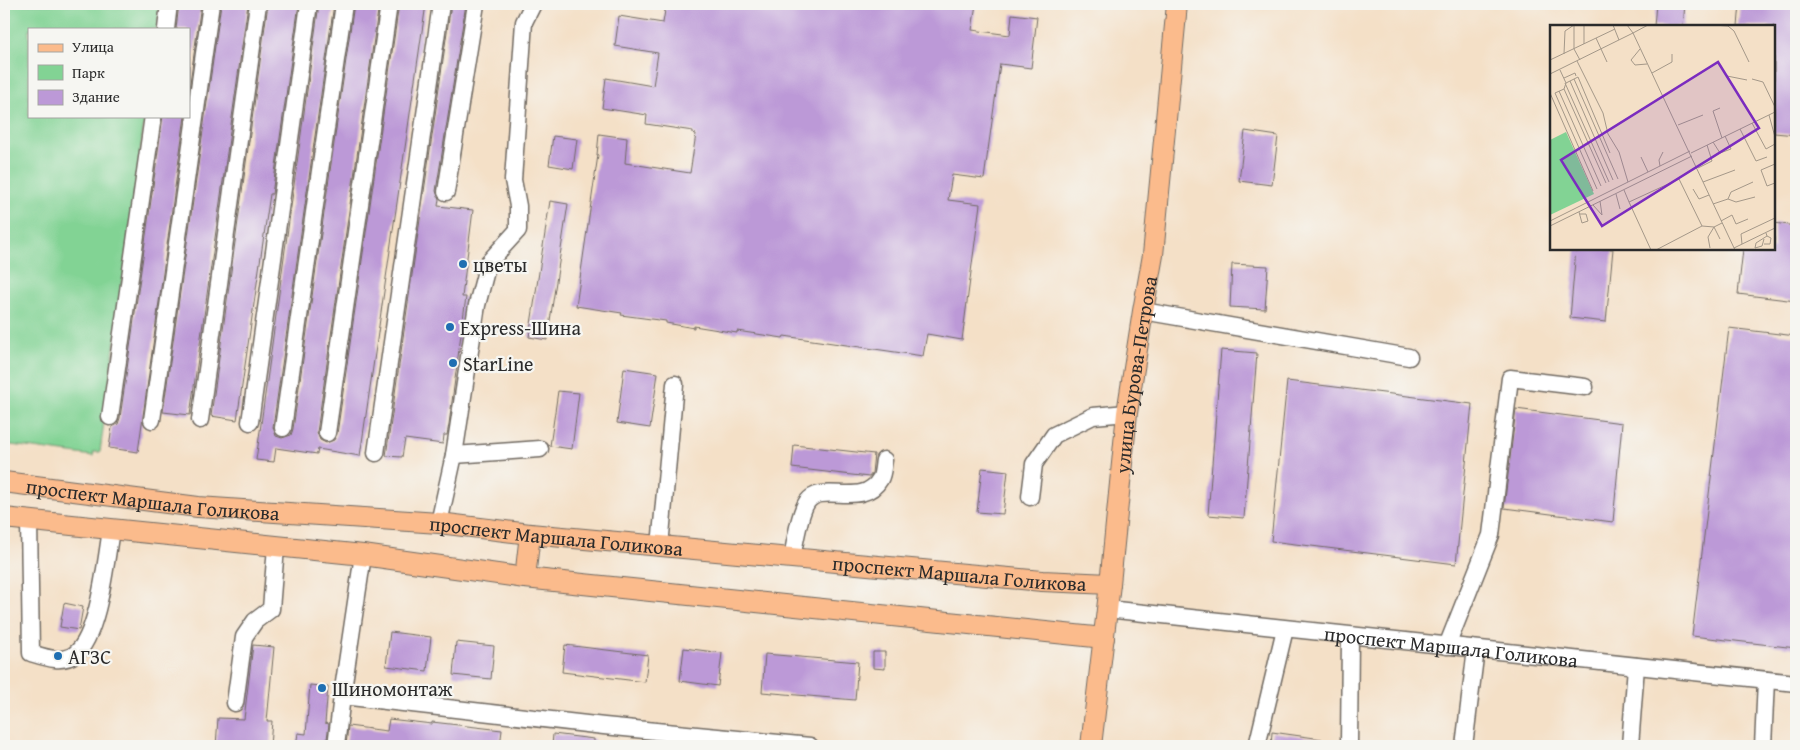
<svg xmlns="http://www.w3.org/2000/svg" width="1800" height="750" font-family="'Gentium Book Plus',serif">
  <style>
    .green { fill: #82d394; stroke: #567f60 }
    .building { fill: #bc99d7 }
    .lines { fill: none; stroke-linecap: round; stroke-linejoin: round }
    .minor-casing { stroke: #716a62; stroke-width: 19 }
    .major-casing { stroke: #716a62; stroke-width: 22 }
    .minor { stroke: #fff; stroke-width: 16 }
    .major { stroke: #fbbb8c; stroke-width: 20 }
    .poi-dot { fill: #1f6fb2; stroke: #f6f6f2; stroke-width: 2 }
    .labels { text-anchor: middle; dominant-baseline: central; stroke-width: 4.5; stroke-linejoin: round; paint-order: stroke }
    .poi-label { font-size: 20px; fill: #2b2b2b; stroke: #f6f6f2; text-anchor: start }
    .street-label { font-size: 20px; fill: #2b2b2b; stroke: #f6f6f2 }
    .inset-road { fill: none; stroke: #a49889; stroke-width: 1 }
    .view { fill: #7b2cbf; fill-opacity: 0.15; stroke: #7b2cbf; stroke-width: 2.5 }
    .inset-edge { fill: none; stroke: #2b2b2b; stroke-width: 2.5 }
  </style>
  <rect width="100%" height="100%" fill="#f6f6f2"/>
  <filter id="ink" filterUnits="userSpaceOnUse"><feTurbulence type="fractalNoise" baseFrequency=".02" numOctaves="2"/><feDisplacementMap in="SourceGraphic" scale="10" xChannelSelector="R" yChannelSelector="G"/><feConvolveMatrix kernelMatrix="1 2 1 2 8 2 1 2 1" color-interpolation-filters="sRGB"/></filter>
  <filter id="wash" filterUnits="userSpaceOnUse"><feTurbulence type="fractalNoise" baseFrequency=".0096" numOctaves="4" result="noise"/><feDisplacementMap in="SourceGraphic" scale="20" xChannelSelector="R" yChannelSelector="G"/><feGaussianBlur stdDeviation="1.12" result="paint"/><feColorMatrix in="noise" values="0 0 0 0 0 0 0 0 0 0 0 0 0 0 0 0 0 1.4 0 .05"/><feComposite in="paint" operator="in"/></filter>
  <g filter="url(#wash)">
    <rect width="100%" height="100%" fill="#f4e0c7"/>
    <polygon class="green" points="4,4 160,4 157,29 29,29 29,116 145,116 100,452 94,452 93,456 4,444"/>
    <g id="blocks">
      <g class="building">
        <polygon points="179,4 201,4 189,90 189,29 176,29"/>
        <polygon points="221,4 248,4 190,415 163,412"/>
        <polygon points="268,4 299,4 272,194 270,194 237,420 211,416"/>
        <polygon points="319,4 334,4 273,427 276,436 282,438 291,435 293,429 354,4 379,4 317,432 320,440 326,443 334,440 337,434 399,4 426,4 360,456 318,449 317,454 276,448 274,462 256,460"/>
        <polygon points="451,4 466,4 436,191 439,199 438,206 473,210 462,297 466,297 449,424 447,435 444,435 443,444 405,439 402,457 386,456"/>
        <polygon points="666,4 976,4 972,30 1010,35 1012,14 1037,17 1031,68 1000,64 984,179 952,175 948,200 980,204 962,340 927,334 923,356 784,336 783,338 737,331 737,333 694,326 694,328 666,323 666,321 621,315 622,313 576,306 598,155 597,155 599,134 627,138 625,163 690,173 696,134 693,133 693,131 646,124 647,115 602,108 606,78 653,86 658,53 615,46 619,16 663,23"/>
        <polygon points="1656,4 1685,4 1683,26 1654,26"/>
        <polygon points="1740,4 1796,4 1796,135 1774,133 1774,26 1738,26"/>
        <polygon points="163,116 185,116 138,452 109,448 112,427 118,424 120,418"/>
        <polygon points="1245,131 1278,136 1272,185 1239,181"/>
        <polygon points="553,136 577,139 573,169 549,165"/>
        <polygon points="550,201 568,204 547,340 529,337"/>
        <polygon points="1774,223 1796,226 1796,301 1738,294 1743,249 1774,249"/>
        <polygon points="1576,249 1613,249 1606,322 1570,318"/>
        <polygon points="1232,264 1268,266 1265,309 1230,307"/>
        <polygon points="1729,328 1796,336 1796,648 1692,636"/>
        <polygon points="1221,350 1257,353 1244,518 1208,515"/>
        <polygon points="624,368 658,373 650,428 617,423"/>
        <polygon points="1287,381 1472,404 1456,564 1271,541"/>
        <polygon points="558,391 579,393 572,449 550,446"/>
        <polygon points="1516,409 1622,423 1613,522 1504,508"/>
        <polygon points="794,445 874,454 872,473 869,477 792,468"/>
        <polygon points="982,468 1008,471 1003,514 977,512"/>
        <polygon points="64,603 83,607 79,630 60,627"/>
        <polygon points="390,632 431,637 427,671 386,666"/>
        <polygon points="456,642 494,646 491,679 453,675"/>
        <polygon points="253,645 274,647 267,721 272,721 270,746 216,746 218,718 244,719"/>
        <polygon points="565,645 648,655 645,682 562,672"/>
        <polygon points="684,648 722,653 718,686 680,681"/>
        <polygon points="873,652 885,652 885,669 873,668"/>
        <polygon points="765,654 858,662 855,700 762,692"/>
        <polygon points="310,685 328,687 325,723 329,724 326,746 296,746 298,733 306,734"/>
        <polygon points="389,719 432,724 432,722 502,730 500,746 346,746 348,726 387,731"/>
        <polygon points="1272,732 1322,739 1321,746 1271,746"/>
        <polygon points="553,734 594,739 594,746 552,746"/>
      </g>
    </g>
  </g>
  <g filter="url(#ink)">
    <use href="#blocks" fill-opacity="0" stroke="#716a62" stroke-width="1"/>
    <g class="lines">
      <g class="minor-casing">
        <g id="minor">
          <polyline points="166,29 169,4"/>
          <polyline points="446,192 476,4"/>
          <polyline points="1143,311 1409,357"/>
          <polyline points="110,417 153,116"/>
          <polyline points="152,420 211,4"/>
          <polyline points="200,420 258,4"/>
          <polyline points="250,422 309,4"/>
          <polyline points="283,428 344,4"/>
          <polyline points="327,433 389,4"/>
          <polyline points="376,453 441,4"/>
          <polyline points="454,455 540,449"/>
          <polyline points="1030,497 1034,464 1054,435 1093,416 1127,413"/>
          <path d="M29,521L31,653C44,657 62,664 75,654C99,636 106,559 111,530"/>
          <polyline points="439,523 454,455 477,305 488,263 518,230 518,206 513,180 524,22 533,4"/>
          <polyline points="660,546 675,384"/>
          <polyline points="363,555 342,696 604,726 810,746"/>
          <path d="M792,558C795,543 799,514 807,502C822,481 863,509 880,479C883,474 883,465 884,460"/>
          <path id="s1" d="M1107,609L1796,683"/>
          <polyline points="1447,646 1491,535 1510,378 1585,387"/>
          <polyline points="235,703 244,637 255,621 271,609 276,547"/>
          <polyline points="336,746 342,696"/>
          <polyline points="1257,746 1285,629"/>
          <polyline points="1349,746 1350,636"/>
          <polyline points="1464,746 1476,649"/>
          <polyline points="1630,746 1636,666"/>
          <polyline points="1763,746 1766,680"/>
        </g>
      </g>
      <g class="major-casing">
        <g id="major">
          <path id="s2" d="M4,482L198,507L439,523L530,534L1042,581L1110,584"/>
          <polyline points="4,518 363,555 525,578 1104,638"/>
          <polyline points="525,578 530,534"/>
          <path id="s3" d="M1091,746L1110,584L1127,413L1143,311L1153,255L1177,4"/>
        </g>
      </g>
      <use href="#minor" class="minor"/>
      <use href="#major" class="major"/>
    </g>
  </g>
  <g class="poi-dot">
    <circle cx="463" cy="264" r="5"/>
    <circle cx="450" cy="327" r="5"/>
    <circle cx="453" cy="363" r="5"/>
    <circle cx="58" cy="656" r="5"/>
    <circle cx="322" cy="688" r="5"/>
  </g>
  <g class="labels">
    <g class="poi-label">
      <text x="473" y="264">цветы</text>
      <text x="460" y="327">Express-Шина</text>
      <text x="463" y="363">StarLine</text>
      <text x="68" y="656">АГЗС</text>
      <text x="332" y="688">Шиномонтаж</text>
    </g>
    <g class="street-label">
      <text stroke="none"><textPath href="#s3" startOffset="374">улица Бурова-Петрова</textPath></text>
      <text stroke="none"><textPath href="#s2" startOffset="150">проспект Маршала Голикова</textPath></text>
      <text stroke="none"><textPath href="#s2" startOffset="555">проспект Маршала Голикова</textPath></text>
      <text stroke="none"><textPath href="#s2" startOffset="960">проспект Маршала Голикова</textPath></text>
      <text stroke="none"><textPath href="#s1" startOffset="346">проспект Маршала Голикова</textPath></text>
    </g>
  </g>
  <g transform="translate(1550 25)">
    <rect width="225" height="225" fill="#f4e0c7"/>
    <path d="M16,107L44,169L0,190V115Z" fill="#82d394"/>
    <path class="inset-road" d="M63,0L69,15M77,0L83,8L98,0M163,0L178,1L184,6L199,37M46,13L57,37M34,19V0M90,24L81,35L85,40L97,39M14,29L15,6L24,0V24L30,35M0,35L65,4M27,36L53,88L58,109L69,127L78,157M10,45L16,58L28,52L60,128M102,48L122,37V29M0,49L83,8L185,225M177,51L197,55M14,53L25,48L26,51M24,54L68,154M202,54L213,57L225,82M20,56L63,155M15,58L59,157M16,58L14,64L56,158M14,64L5,68L47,164M9,66L51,161M0,68L43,166M170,83L163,86L172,113M219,90L225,112M202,98L216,124L225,119M128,100L153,90M190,104L206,136L217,132M163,117L170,128L181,124L175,111M141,128L225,87M91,132L98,147M225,139L211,145L217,161L225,158M110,141L109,135L113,127M148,143L162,136L157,120M153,157L185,145M143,164L149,174L159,170M74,165L79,177L129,154L152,201M66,169L70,184M178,174L181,167L203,157M79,177L101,225M163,179L178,174L186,177L205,172M43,180L52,190L50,176M29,187L32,198L38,196L36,189H30M0,196L140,126M171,196L182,190L186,199L198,194M0,201L142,131M170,214L164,202L172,198M214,214L212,221L205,223L206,218L217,211L216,208M192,219L191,209L225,193M214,219H220L221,213L217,211M160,223L158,212L164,202M184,223L225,203M106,225L152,201L164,202"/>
    <path class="view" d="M168,37L209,103L52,201L11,135Z"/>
    <rect width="225" height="225" class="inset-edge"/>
  </g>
  <rect width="1800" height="750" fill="none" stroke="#f6f6f2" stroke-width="20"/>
  <rect x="28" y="28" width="162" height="90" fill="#f6f6f2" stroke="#a5a5a2"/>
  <rect x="38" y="44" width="25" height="8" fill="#fbbb8c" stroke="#a5a5a2"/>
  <text x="72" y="52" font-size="15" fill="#2b2b2b">Улица</text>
  <rect x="38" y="65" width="25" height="15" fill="#82d394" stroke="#a5a5a2"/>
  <text x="72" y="78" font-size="15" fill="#2b2b2b">Парк</text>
  <rect x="38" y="90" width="25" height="15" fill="#bc99d7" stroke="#a5a5a2"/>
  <text x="72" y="102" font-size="15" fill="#2b2b2b">Здание</text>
</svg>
